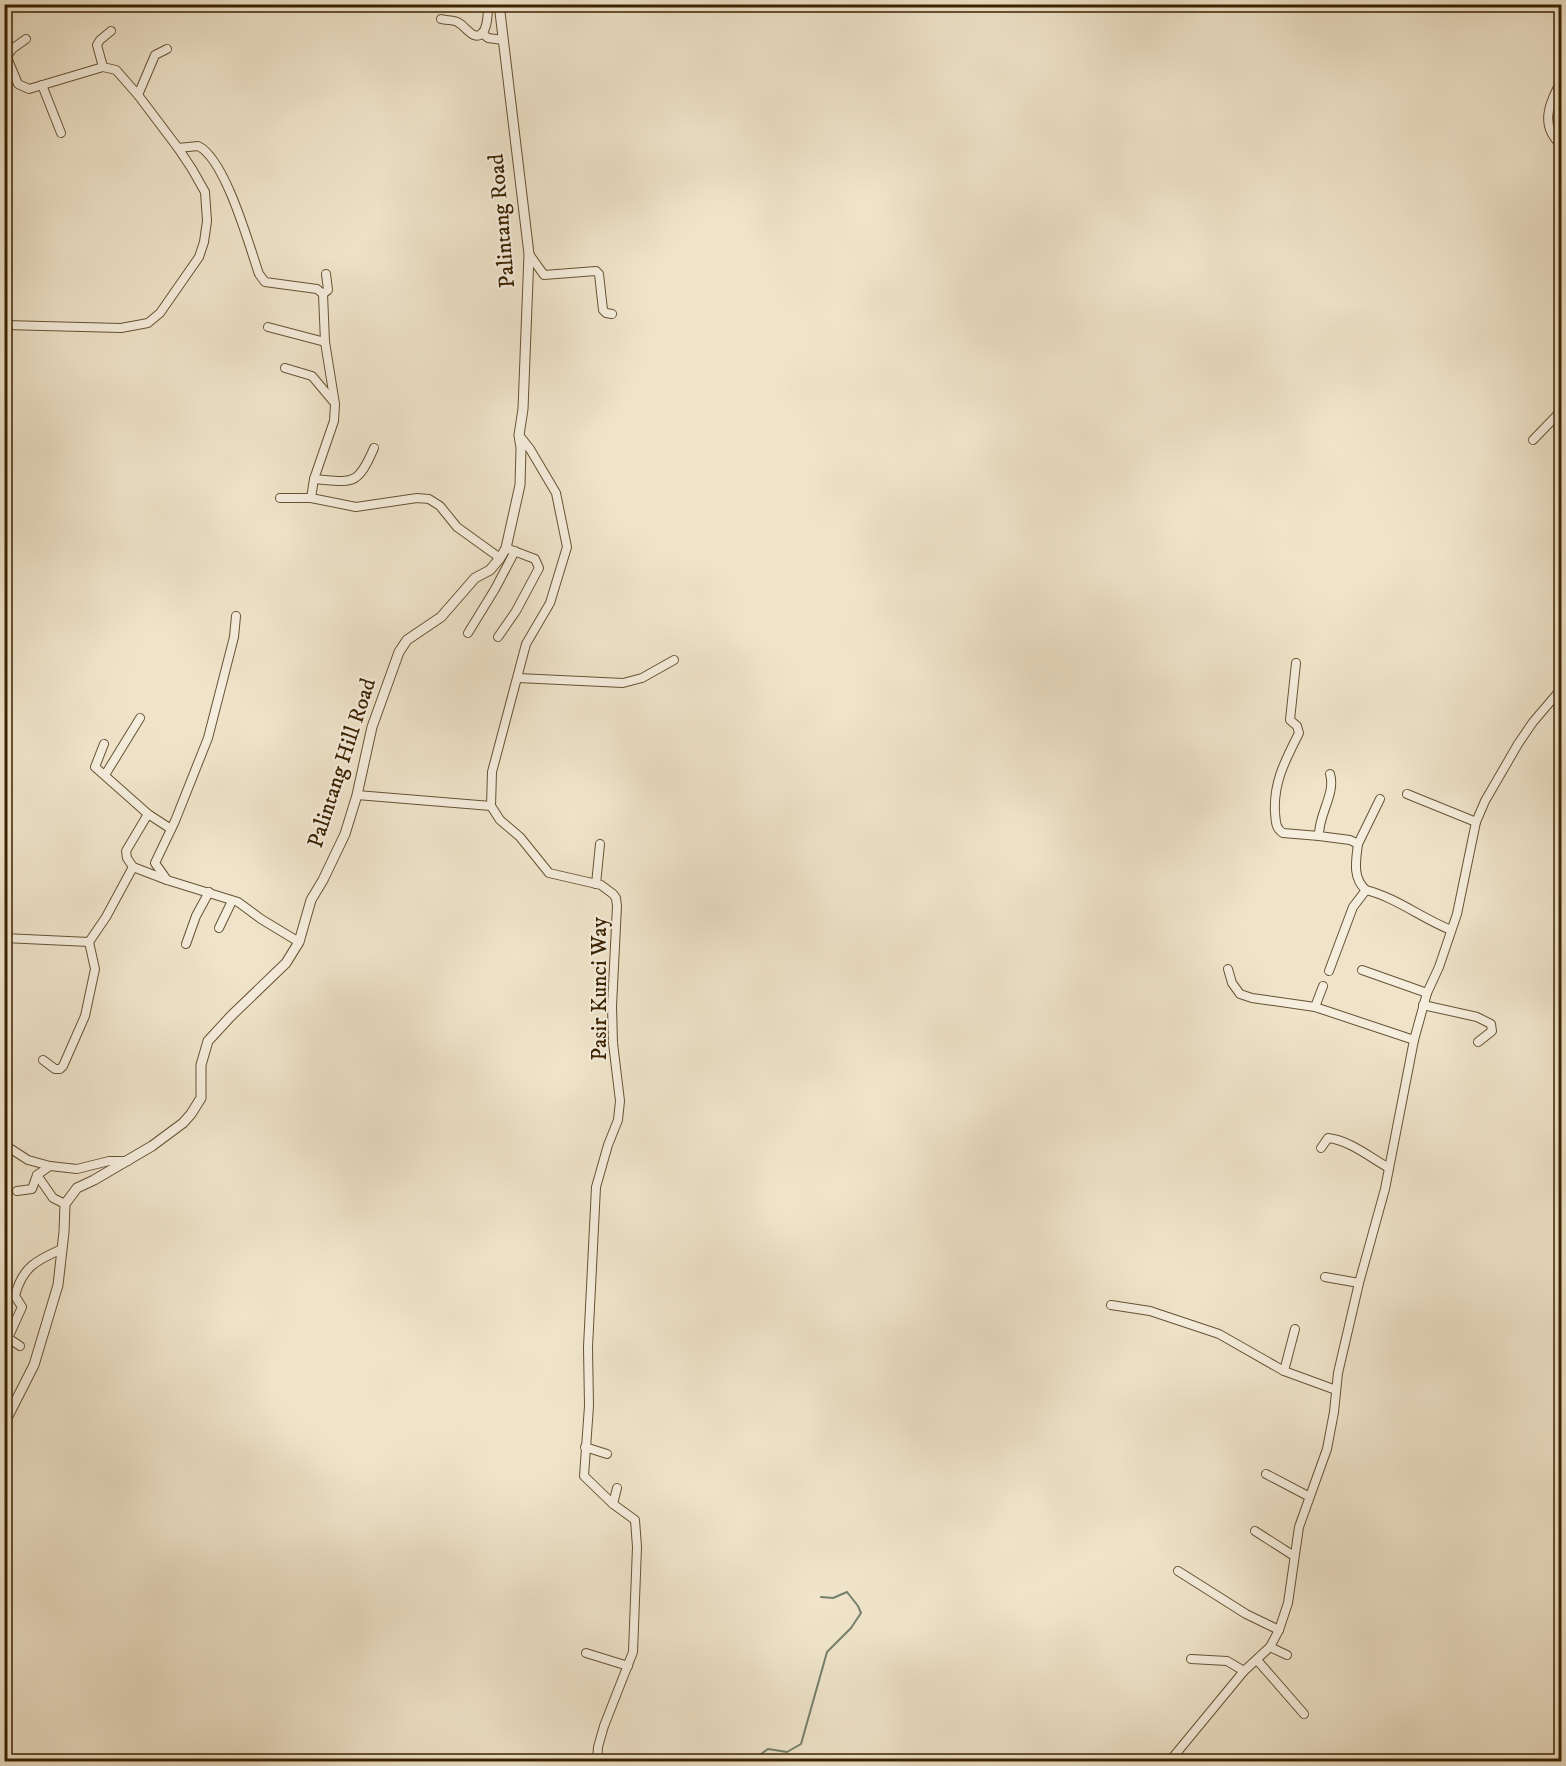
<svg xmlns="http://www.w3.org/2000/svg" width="1566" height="1766" font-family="'IM FELL DW Pica',serif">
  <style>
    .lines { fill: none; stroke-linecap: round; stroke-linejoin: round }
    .stream { stroke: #74806e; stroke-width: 2 }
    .minor-casing { stroke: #675232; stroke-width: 10 }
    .tertiary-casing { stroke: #675232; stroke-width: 11 }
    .minor { stroke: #f5eddd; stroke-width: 8 }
    .tertiary { stroke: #f5eddd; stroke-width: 9 }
    .labels { text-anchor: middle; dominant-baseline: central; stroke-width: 4.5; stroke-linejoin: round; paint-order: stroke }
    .street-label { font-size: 22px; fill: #3a2200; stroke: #f5eddd }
  </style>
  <rect width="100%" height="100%" fill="#efe4ca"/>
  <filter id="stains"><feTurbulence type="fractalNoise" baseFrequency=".00333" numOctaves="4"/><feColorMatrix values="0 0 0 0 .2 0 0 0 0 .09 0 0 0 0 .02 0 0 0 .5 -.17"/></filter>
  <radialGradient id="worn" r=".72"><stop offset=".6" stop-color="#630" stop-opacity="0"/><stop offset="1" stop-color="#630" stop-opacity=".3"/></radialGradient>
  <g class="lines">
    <polyline class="stream" points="757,1762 761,1754 768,1749 787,1752 801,1744 827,1652 851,1628 861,1613 858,1606 847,1592 833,1598 821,1597"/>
    <g class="minor-casing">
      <g id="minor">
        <path d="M441,19C447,21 454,19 459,23C464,26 469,33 474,35C488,40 488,12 488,4"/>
        <path d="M111,31L100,40L97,45L103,67L116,70L138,95L178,148L198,146C225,158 249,245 259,274L265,282L317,289L323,294L325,342L335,404L334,421L314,479L311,498L356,507L417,498L429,499L440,506L457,527L500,558"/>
        <polyline points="482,33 488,38 503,40"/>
        <polyline points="4,57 8,60 18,84 29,89 103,67"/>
        <polyline points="6,58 12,49 26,39"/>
        <path d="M1562,79C1550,103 1538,125 1562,146"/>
        <polyline points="42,85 61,133"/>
        <polyline points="138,95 155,55 167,49"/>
        <polyline points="529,254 544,275 596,271 599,274 603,310 606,313 612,314"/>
        <polyline points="323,294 328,290 326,274"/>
        <polyline points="4,325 121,328 148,323 160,313 199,257 204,242 207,221 205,192 192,169 178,148"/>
        <polyline points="268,327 325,342"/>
        <polyline points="285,368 312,376 333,401"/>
        <polyline points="519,435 530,449 556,493 567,547 550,603 526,644 492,772 491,806 500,820 520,837 549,873 601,885 613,894 616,898 617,906 612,1006 613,1043 620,1101 618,1120 608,1145 596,1187 588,1347 589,1406 584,1476 613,1504 635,1520 637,1547 633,1652 604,1726 598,1747 597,1762"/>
        <polyline points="1533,440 1562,410"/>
        <path d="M314,479C353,482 357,487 374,448"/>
        <polyline points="280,498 311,498"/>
        <polyline points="468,633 495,589 515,551"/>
        <polyline points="498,637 516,611 539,568 535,559 506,548"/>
        <path d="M1296,663L1290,720L1297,726L1299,733C1286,759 1273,782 1275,813C1276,821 1275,828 1283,833L1319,836"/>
        <polyline points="518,678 623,683 642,678 674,660"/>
        <polyline points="104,744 95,767 148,814"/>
        <path d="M1330,774C1336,794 1318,815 1319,836L1350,840L1358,844C1356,860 1352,878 1366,890"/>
        <polyline points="105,775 140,718"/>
        <polyline points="1407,794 1476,822"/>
        <polyline points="357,795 491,806"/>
        <polyline points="1358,844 1380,799"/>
        <polyline points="133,867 127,858 126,851 148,814 171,829"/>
        <polyline points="167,880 155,863 175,821 208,738 234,637 236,616"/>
        <polyline points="596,884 600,844"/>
        <polyline points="219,928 232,901"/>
        <polyline points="4,938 89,942 106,917 133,867 167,880 238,902 261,919 299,942"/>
        <polyline points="186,944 196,916 209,892"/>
        <polyline points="1228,969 1232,983 1240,994 1252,998 1315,1007 1414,1040"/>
        <polyline points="1362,970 1427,993"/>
        <path d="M1329,971L1353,907L1366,890C1397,898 1421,918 1451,930"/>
        <polyline points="1423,1005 1477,1017 1491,1024 1492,1031 1478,1042"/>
        <polyline points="1315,1007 1323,986"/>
        <polyline points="43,1060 55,1069 60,1069 63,1066 85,1016 95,969 89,942"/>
        <path d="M1321,1148L1328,1138C1349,1140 1371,1158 1389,1168"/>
        <polyline points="11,1149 28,1160 50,1166"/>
        <polyline points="37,1175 53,1198 65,1204"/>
        <polyline points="17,1191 32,1189 37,1175 50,1166 77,1169 109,1161 128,1161"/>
        <polyline points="1325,1277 1359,1283"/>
        <polyline points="1111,1305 1150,1311 1219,1334 1284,1371 1336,1390"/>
        <path d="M20,1346L8,1338L22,1307L15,1296C22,1267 37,1260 62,1249"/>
        <polyline points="1284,1371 1295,1329"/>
        <polyline points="585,1447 607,1454"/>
        <polyline points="1266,1474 1308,1496"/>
        <polyline points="613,1504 617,1488"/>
        <polyline points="1255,1531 1294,1556"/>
        <polyline points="1178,1571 1246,1614 1279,1630"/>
        <polyline points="1270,1647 1287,1655"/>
        <polyline points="586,1653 628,1666"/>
        <polyline points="1191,1659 1227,1661 1244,1671"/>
        <polyline points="1257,1660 1304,1714"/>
        <polyline points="1169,1762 1244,1671 1270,1647 1279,1630 1288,1603 1299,1527 1327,1449 1334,1412 1338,1373 1359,1283 1385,1189 1414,1040 1427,993 1439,967 1457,914 1476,822 1485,801 1518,744 1533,722 1562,688"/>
      </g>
    </g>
    <g class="tertiary-casing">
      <polyline id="tertiary" points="4,1424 34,1365 58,1285 64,1232 65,1204 77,1188 94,1180 152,1146 183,1123 191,1114 201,1098 201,1065 208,1041 231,1016 286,963 299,942 311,900 323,880 345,834 357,795 372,727 399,652 407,640 441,617 475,578 490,570 500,558 506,548 520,485 521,448 519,435 523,409 529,254 499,4"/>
    </g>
    <use href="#minor" class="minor"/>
    <use href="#tertiary" class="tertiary"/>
  </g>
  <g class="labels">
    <g class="street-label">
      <text transform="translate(502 221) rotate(-95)">Palintang Road</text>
      <text transform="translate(342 763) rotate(-72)">Palintang Hill Road</text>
      <text transform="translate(599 989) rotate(-90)">Pasir Kunci Way</text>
    </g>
  </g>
  <rect width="1566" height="1766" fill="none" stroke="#efe4ca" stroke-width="24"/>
  <rect x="6" y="6" width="1554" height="1754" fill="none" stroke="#3a2200" stroke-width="3"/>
  <rect x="12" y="12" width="1542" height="1742" fill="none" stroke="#3a2200" stroke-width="1.5"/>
  <rect width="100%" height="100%" filter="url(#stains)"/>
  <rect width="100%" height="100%" fill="url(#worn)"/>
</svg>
